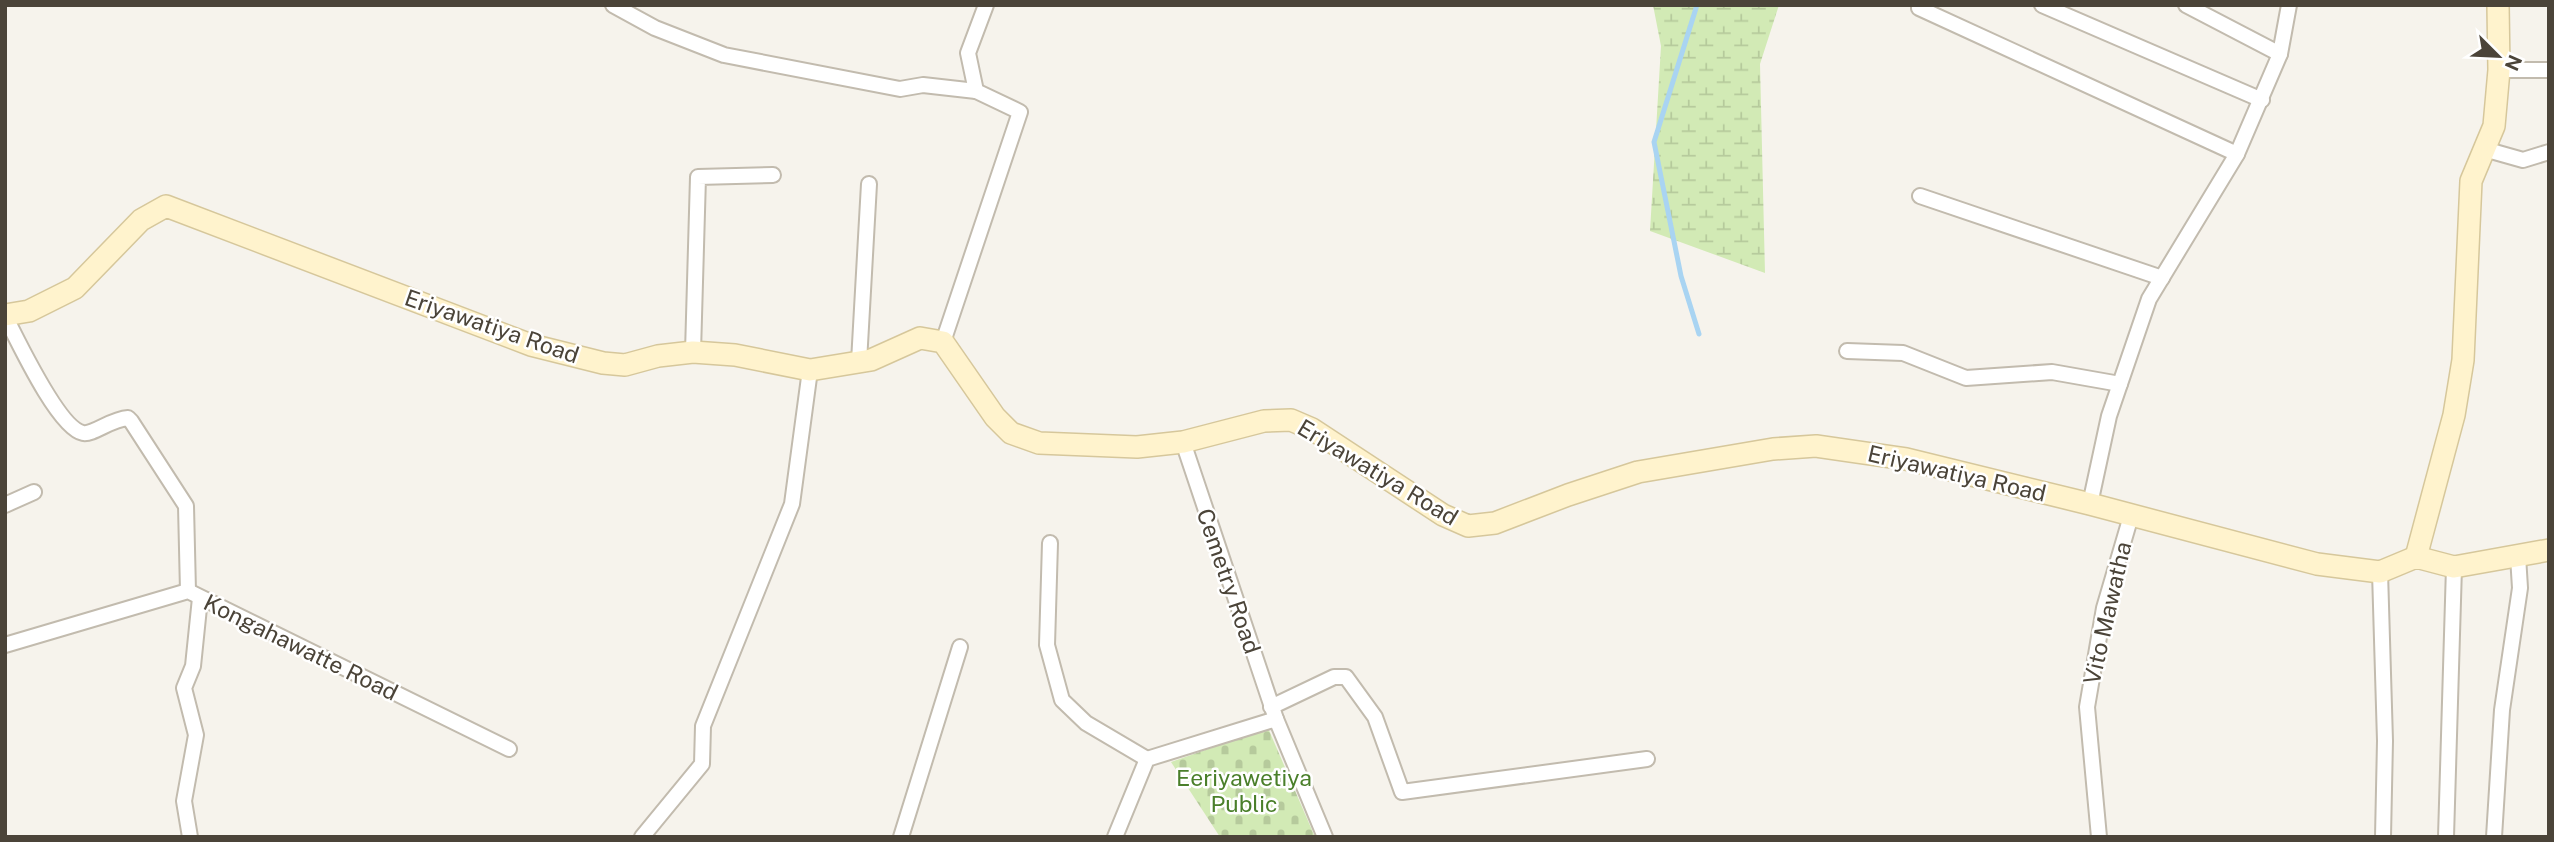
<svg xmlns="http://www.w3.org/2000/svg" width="2554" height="842" font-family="'Public Sans',sans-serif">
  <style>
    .wetland { fill: url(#wetland-marsh) }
    .cemetery { fill: url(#cemetery-stones) }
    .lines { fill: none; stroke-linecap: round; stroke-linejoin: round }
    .stream { stroke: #a9d4f2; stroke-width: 5 }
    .street-casing { stroke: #c2bbae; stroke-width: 18 }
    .secondary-casing { stroke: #d6c79b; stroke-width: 24 }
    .street { stroke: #fff; stroke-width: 14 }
    .secondary { stroke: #fff3cd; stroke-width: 21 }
    .labels { text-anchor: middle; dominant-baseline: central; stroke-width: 5; stroke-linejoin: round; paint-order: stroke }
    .street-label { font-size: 23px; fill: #4b4439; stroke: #fff }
    .park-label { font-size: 23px; fill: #4a7f2a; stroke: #fff }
  </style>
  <defs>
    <pattern id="wetland-marsh" width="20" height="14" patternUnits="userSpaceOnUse" patternTransform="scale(1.75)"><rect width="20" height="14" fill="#d2eab5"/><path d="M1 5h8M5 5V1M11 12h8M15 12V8" fill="none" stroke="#b6ca9c"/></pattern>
    <pattern id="cemetery-stones" width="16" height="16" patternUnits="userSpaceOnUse" patternTransform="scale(1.75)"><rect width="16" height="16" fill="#d2eab5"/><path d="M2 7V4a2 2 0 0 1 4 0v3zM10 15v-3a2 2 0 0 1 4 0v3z" fill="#b6ca9c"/></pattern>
  </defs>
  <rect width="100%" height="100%" fill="#f6f3ec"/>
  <polygon class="wetland" points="1653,5 1779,5 1760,64 1765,273 1650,231 1661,46"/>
  <polygon class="cemetery" points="1268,728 1315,837 1220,837 1171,762"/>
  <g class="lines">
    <polyline class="stream" points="1697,5 1654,142 1681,276 1699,334"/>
    <g class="street-casing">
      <g id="street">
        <polyline points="613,5 655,28 724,55 900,89 923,85 976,91"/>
        <polyline points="2042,5 2262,100"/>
        <polyline points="2186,5 2280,54"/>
        <polyline points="1919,8 2237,154"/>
        <polyline points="2499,70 2549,70"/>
        <polyline points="2484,149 2523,160 2549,152"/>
        <polyline points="1920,196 2162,278"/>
        <path d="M5,316C17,339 58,428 83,433C93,435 111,419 128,418L131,421L186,506L188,591"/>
        <polyline points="943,342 1020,112 976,91 968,53 986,5"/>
        <polyline points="1847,351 1903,353 1966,378 2052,372 2120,384"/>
        <polyline points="693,352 698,177 773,175"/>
        <polyline points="859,362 869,184"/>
        <polyline points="1183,442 1276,719 1325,837"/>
        <polyline points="2090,504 2109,416 2149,299 2237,154 2280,54 2289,5"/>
        <polyline points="5,505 34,492"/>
        <polyline points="1050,543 1047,645 1062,700 1086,723 1147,759"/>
        <polyline points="2380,572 2385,741 2383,837"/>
        <polyline points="5,645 188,591 509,749"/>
        <polyline points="1271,707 1334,677 1346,677 1375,717 1402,792 1647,759"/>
        <polyline points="190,837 184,801 196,735 184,688 193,666 200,598"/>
        <polyline points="642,837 702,764 703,726 792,504 810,370"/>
        <polyline points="901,837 960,647"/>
        <polyline points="1115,837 1147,759 1276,719"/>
        <polyline points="2099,837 2087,707 2104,608 2131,516"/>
        <polyline points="2446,837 2454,567"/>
        <polyline points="2494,837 2502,710 2520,588 2518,556"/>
      </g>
    </g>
    <g class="secondary-casing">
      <g id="secondary">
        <polyline points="5,315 29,311 75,288 141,220 166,206 531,345 603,363 625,365 658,356 693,352 735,355 810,370 871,360 920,338 943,342 995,417 1011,433 1039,443 1137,447 1183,442 1264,421 1291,420 1312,429 1443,515 1468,526 1495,523 1568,495 1638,472 1773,449 1816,446 1906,459 2090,504 2317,564 2380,572 2416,557 2454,567 2549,550"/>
        <polyline points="2416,557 2454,415 2463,360 2471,181 2494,126 2499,70 2498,5"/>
      </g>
    </g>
    <use href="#street" class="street"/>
    <use href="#secondary" class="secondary"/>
  </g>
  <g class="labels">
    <g class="street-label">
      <text transform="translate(492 326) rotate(19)">Eriyawatiya Road</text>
      <text transform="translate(1378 472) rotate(31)">Eriyawatiya Road</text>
      <text transform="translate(1957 473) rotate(13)">Eriyawatiya Road</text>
      <text transform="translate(1229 581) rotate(71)">Cemetry Road</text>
      <text transform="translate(2107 613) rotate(-77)">Vito Mawatha</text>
      <text transform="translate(301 647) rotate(26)">Kongahawatte Road</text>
    </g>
    <g class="park-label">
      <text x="1244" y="777">Eeriyawetiya<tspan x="1244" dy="26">Public</tspan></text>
    </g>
  </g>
  <rect width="2554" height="842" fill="none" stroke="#4b4439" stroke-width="14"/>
  <g transform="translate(2498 56) rotate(114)" stroke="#ffffff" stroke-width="5" paint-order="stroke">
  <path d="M0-5L12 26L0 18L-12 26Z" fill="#4b4439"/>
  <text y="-10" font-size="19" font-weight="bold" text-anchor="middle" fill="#4b4439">N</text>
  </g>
</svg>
